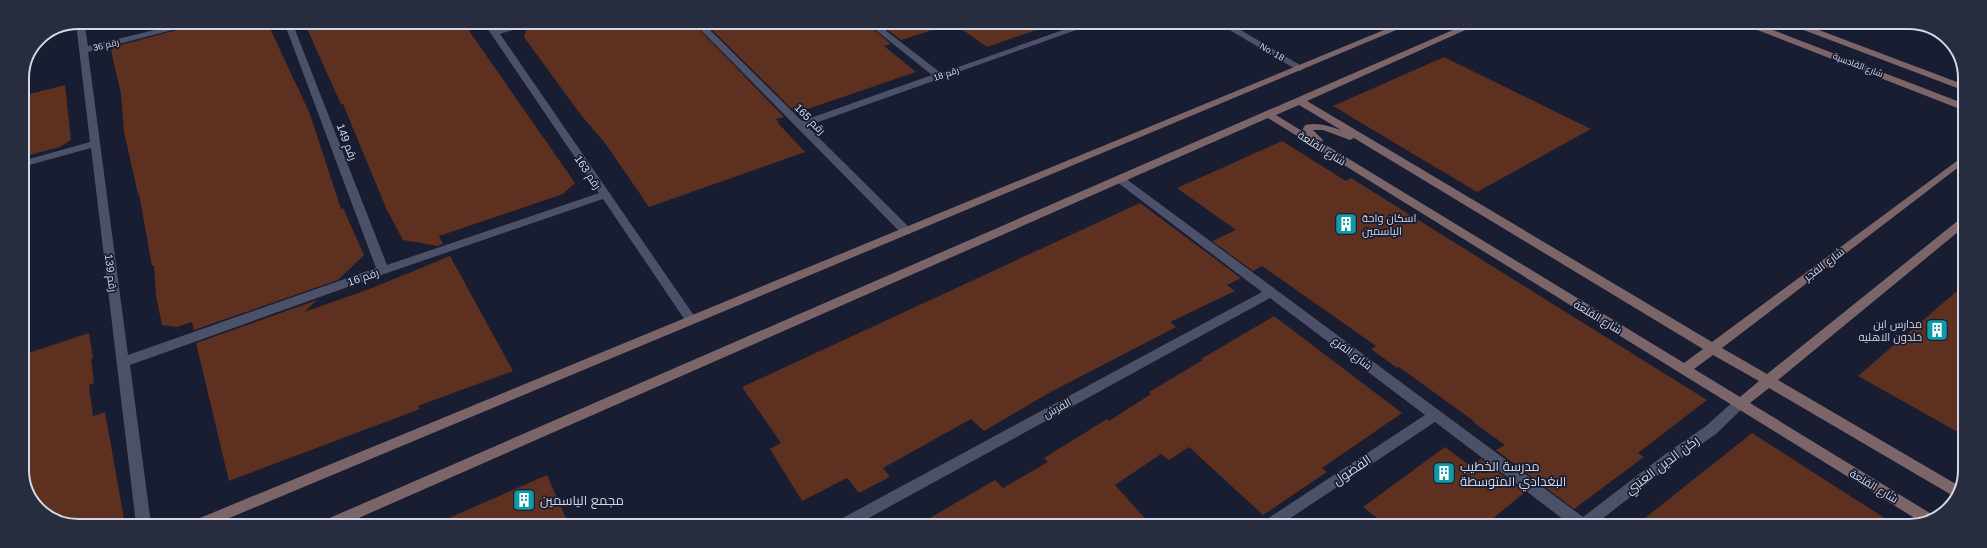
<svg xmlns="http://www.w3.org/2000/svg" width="1987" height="548" font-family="Arial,Cairo,sans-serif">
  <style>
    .building { fill: #5d3020 }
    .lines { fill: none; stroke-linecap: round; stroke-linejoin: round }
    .street { fill: #4b5169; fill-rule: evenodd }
    .secondary { fill: #7b6568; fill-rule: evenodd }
    .labels { text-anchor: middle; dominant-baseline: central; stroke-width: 3.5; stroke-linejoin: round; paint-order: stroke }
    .far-street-label { font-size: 9px; fill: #d4d7e5; stroke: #181d31 }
    .street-label { font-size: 11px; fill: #d4d7e5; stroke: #181d31 }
    .poi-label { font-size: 11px; fill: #d4d7e5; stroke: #181d31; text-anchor: start }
    .near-street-label { font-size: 13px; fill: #d4d7e5; stroke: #181d31 }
    .near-poi-label { font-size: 13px; fill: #d4d7e5; stroke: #181d31; text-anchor: start }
    .rim { fill: none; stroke: #d4d7e5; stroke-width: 2 }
  </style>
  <rect width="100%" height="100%" fill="#181d31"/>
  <g class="building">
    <polygon points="207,22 267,22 310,114 341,209 343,208 364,255 338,280 194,330 192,322 177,327 162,325 156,296 154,265 152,266 139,194 138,194 124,132 121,94 111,50 117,46"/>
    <polygon points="304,22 463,22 575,183 563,194 439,236 443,244 438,246 403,240 386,208 343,104 341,104 335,91"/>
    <polygon points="539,22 693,23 784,117 776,119 779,122 777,122 805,152 649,207 605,143 581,115 524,37 527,27"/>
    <polygon points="705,23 866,23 891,44 884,46 916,72 796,113"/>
    <polygon points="878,23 945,23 945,26 901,40"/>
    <polygon points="953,23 1048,23 1048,26 987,47"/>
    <polygon points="1444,57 1591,129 1477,192 1333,106"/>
    <polygon points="65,85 71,140 60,147 22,157 22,96"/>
    <polygon points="1282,141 1346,181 1351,178 1707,400 1638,453 1644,457 1574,509 1496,450 1505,445 1474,423 1475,422 1399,367 1397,368 1371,349 1376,346 1262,266 1253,271 1212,241 1236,230 1177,188"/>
    <polygon points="1140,203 1241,278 1227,285 1235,291 1170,322 1176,327 1047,394 984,431 971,419 883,468 890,477 859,493 847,478 802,501 770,449 781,443 742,387"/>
    <polygon points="450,256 513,371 418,406 420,409 229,481 196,343 317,300 304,312 372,288"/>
    <polygon points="1964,285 1963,435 1858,376"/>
    <polygon points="1274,316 1402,413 1322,468 1327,472 1263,515 1189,447 1169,460 1161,454 1115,485 1151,525 918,525 995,480 1003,488 1048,462 1044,458 1107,419 1109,421 1151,394 1149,392 1203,360 1201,359"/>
    <polygon points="89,333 93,358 91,359 94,383 89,385 93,416 105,412 125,524 64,524 36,507 22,474 22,355"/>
    <polygon points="1752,433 1897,526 1635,526"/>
    <polygon points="1445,447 1470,466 1481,459 1525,492 1484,526 1386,525 1363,507"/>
    <polygon points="547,475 569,525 433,525"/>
  </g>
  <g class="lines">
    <g class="street">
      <polygon points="84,22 88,46 188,22 203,22 88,52 128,355 376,268 284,22 292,22 387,265 599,193 483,22 492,22 497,30 522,22 538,22 500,34 697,320 695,323 687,323 603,199 387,273 130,365 151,524 136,524 91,148 22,167 22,161 90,142 76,23"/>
      <polygon points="694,23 703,23 802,121 932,75 867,23 876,23 941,73 1083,23 1096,23 807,126 910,228 912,231 910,234 902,234"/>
      <polygon points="1218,23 1229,23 1305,68 1300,71 1297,70"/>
      <polygon points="1121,177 1125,178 1583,517 1664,455 1706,426 1735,400 1740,399 1745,400 1747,404 1716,434 1674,463 1593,526 1572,526 1435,422 1280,525 1262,525 1264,521 1425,415 1270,298 856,525 834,525 837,521 1262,292 1117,182 1116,180 1117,178"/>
    </g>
    <g class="secondary">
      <polygon points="1401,23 1413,23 215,524 192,524 195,520"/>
      <path d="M1469,23H1481L1307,101L1712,342L1965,155L1964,163L1722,348L1767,374L1960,219L1964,218V227L1778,380L1961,487L1955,497L1769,388L1750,403L1933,515L1935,517L1921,522L1268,118L345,524H322L325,520ZM1299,105L1341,130C1329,126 1318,122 1305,125L1302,131L1276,115ZM1313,130H1323L1350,140L1354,138L1703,349L1684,363L1321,142L1323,140ZM1713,355L1759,381L1740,397L1694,369Z"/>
      <polygon points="1746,24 1757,24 1965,104 1965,111 1747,26"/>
      <polygon points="1792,24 1803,24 1965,85 1965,91 1793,26"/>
    </g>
  </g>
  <defs>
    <g id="building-square" transform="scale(1.15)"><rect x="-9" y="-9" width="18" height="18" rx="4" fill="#0f9aa8" stroke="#181d31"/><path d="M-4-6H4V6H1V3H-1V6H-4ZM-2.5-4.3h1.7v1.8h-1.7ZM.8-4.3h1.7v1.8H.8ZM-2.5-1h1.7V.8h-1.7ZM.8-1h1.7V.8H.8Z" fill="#fff"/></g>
  </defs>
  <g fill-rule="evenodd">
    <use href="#building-square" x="1346" y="224"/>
    <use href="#building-square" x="1937" y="330"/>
    <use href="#building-square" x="1444" y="473"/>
    <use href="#building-square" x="524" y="500"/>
  </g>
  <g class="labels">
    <g class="far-street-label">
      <text transform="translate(106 45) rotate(-14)">رقم 36</text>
      <text transform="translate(1272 52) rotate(30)">No. 18</text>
      <text transform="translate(1858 65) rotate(21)">شارع القادسية</text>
      <text transform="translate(946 74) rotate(-19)">رقم 18</text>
    </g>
    <g class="street-label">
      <text transform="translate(810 119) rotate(45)">رقم 165</text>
      <text transform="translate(347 142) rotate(69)">رقم 149</text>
      <text transform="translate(1322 148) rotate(32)">شارع القلعة</text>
      <text transform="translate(588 172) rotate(56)">رقم 163</text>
      <text transform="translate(1824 264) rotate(-37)">شارع الفجر</text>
      <text transform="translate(111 273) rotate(83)">رقم 139</text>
      <text transform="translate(363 277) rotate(-19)">رقم 16</text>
      <text transform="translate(1598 317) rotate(31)">شارع القلعة</text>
      <text transform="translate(1352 353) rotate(37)">شارع الفرع</text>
      <text transform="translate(1057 408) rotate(-28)">الفرش</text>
      <text transform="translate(1874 486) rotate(31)">شارع القلعة</text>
    </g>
    <g class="poi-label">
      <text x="1362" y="218">اسكان واحة<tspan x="1362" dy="13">الياسمين</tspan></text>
      <text x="1922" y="324" text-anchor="end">مدارس ابن<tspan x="1922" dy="13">خلدون الاهليه</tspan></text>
    </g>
    <g class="near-street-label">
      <text transform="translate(1662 465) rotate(-37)">ركن الدين العتبي</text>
      <text transform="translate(1352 470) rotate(-34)">الفضول</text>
    </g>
    <g class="near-poi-label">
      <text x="1460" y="466">مدرسة الخطيب<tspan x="1460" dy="15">البغدادي المتوسطة</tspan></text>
      <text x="540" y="500">مجمع الياسمين</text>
    </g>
  </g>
  <path d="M0 0H1987V548H0ZM78 29H1909A49 49 0 0 1 1958 78V470A49 49 0 0 1 1909 519H78A49 49 0 0 1 29 470V78A49 49 0 0 1 78 29Z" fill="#272c3f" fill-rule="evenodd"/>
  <path class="rim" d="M78 29H1909A49 49 0 0 1 1958 78V470A49 49 0 0 1 1909 519H78A49 49 0 0 1 29 470V78A49 49 0 0 1 78 29Z"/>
</svg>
